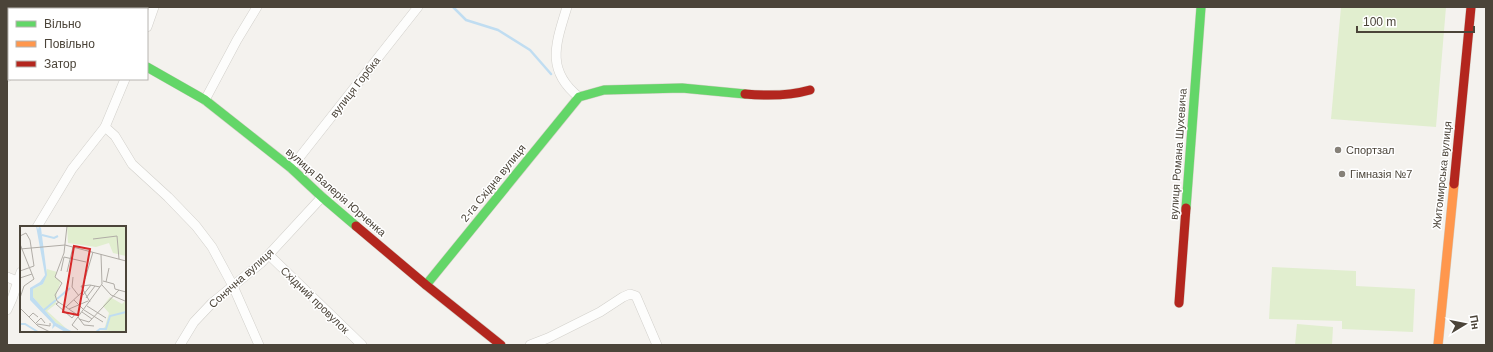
<svg xmlns="http://www.w3.org/2000/svg" width="1493" height="352" font-family="Arial,sans-serif">
  <style>
    .green { fill: #e1eecf }
    .lines { fill: none; stroke-linecap: round; stroke-linejoin: round }
    .stream { stroke: #c0ddf1; stroke-width: 2.5 }
    .street-casing { stroke: #d2d0cb; stroke-width: 10 }
    .fast-casing { stroke: #d3cfc5; stroke-width: 10 }
    .slow-casing { stroke: #d3cfc5; stroke-width: 10 }
    .jam-casing { stroke: #d3cfc5; stroke-width: 10 }
    .street { stroke: #fdfdfc; stroke-width: 9 }
    .fast { stroke: #63d668; stroke-width: 9 }
    .slow { stroke: #ff974d; stroke-width: 9 }
    .jam { stroke: #b3261e; stroke-width: 9 }
    .poi-dot { fill: #868178; stroke: #fff; stroke-width: 1.5 }
    .labels { text-anchor: middle; dominant-baseline: central; stroke-width: 3; stroke-linejoin: round; paint-order: stroke }
    .street-label { font-size: 11px; fill: #4b4439; stroke: #fff }
    .poi-label { font-size: 11px; fill: #4b4439; stroke: #fff; text-anchor: start }
    .inset-river { fill: none; stroke: #c0ddf1; stroke-width: 2 }
    .inset-road { fill: none; stroke: #b0aca6; stroke-width: 1 }
    .view { fill: #d62828; fill-opacity: 0.15; stroke: #d62828; stroke-width: 2 }
    .inset-edge { fill: none; stroke: #4b4439; stroke-width: 2 }
  </style>
  <rect width="100%" height="100%" fill="#f4f2ee"/>
  <g class="green">
    <polygon points="1341,7 1446,7 1436,127 1331,119"/>
    <polygon points="1272,267 1356,271 1356,286 1415,289 1413,332 1342,329 1342,321 1269,319"/>
    <polygon points="1297,324 1333,327 1332,345 1295,345"/>
  </g>
  <g class="lines">
    <polyline class="stream" points="453,7 466,20 498,30 530,50 551,74"/>
    <g class="street-casing">
      <g id="street">
        <path d="M567,7C556,43 545,70 579,97"/>
        <polyline points="42,9 43,7"/>
        <polyline points="147,27 154,7"/>
        <polyline points="7,77 9,73"/>
        <polyline points="205,100 237,40 257,7"/>
        <polyline points="105,127 115,136 132,164 168,197 196,226 212,247 233,286 259,345"/>
        <polyline points="291,168 418,7"/>
        <polyline points="37,227 72,169 105,127 125,79"/>
        <polyline points="269,255 362,345"/>
        <polyline points="7,277 17,281"/>
        <polyline points="7,310 12,299 21,272"/>
        <polyline points="180,345 194,322 212,303 261,263 322,197"/>
        <polyline points="530,345 548,338 600,312 623,297 630,294 636,296 657,345"/>
      </g>
    </g>
    <g class="fast-casing">
      <g id="fast">
        <polyline points="147,67 205,100 291,168 322,197 356,226"/>
        <polyline points="1186,208 1201,7"/>
        <polyline points="426,285 579,97 604,90 682,88 745,94"/>
      </g>
    </g>
    <g class="slow-casing">
      <polyline id="slow" points="1438,345 1454,184"/>
    </g>
    <g class="jam-casing">
      <g id="jam">
        <path d="M745,94C767,96 789,96 810,90"/>
        <polyline points="1454,184 1471,7"/>
        <polyline points="356,226 426,285 501,345"/>
        <polyline points="1179,303 1186,208"/>
      </g>
    </g>
    <use href="#street" class="street"/>
    <use href="#fast" class="fast"/>
    <use href="#slow" class="slow"/>
    <use href="#jam" class="jam"/>
  </g>
  <g class="poi-dot">
    <circle cx="1338" cy="150" r="4"/>
    <circle cx="1342" cy="174" r="4"/>
  </g>
  <g class="labels">
    <g class="street-label">
      <text transform="translate(355 87) rotate(-52)">вулиця Горбка</text>
      <text transform="translate(1178 154) rotate(-86)">вулиця Романа Шухевича</text>
      <text transform="translate(1442 175) rotate(-84)">Житомирська вулиця</text>
      <text transform="translate(493 183) rotate(-51)">2-га Східна вулиця</text>
      <text transform="translate(336 192) rotate(41)">вулиця Валерія Юрченка</text>
      <text transform="translate(241 278) rotate(-42)">Сонячна вулиця</text>
      <text transform="translate(315 300) rotate(44)">Східний провулок</text>
    </g>
    <g class="poi-label">
      <text x="1346" y="150">Спортзал</text>
      <text x="1350" y="174">Гімназія №7</text>
    </g>
  </g>
  <g transform="translate(20 226)">
    <rect width="106" height="106" fill="#f4f2ee"/>
    <path d="M47,0H106V30L93,27L89,17L76,21L48,17ZM27,43L37,46L35,51L41,55L37,66L36,78L27,85L48,104L36,97L13,71V63L23,58ZM90,71L102,78L106,74V106L80,104L85,101L89,87L83,80Z" fill="#e1eecf"/>
    <path d="M16,0H17L18,4L19,0L21,2L27,49L23,58L13,63V71L36,97L53,106H45L35,100L32,103L33,98L10,74V62L20,56L25,49Z" fill="#c0ddf1"/>
    <path class="inset-river" d="M22,9L34,12L38,10M37,73L50,62M24,84L36,74M0,98H5L18,106M76,106L80,103H86L90,90L106,86"/>
    <path class="inset-road" d="M47,0L44,27L35,51L42,57L35,69L37,75L59,90M0,10L6,7L10,14L14,40L0,45M73,13L97,10L99,33M0,18L14,53L4,60L0,72M0,23L45,19L106,35M41,45L44,31L66,36M47,46L53,21M53,51L52,61L59,70M0,52L12,48M65,53L73,26M83,55L94,58L95,63L106,66M86,56L89,42M82,59L91,69L105,75M63,69L71,59M66,72L75,60M54,74L64,84M39,76L36,78L52,92L55,88M70,76L61,60L70,59L80,61M67,80L86,92M46,81L62,66M0,82L18,100L30,106M49,83L68,75M64,84L83,96M62,86L72,93M9,91L13,87L18,91M58,91L64,99L74,100M59,93L69,96L99,64M16,97L21,92L25,97M17,98L30,100V97M58,104L52,99L82,58L81,28"/>
    <path class="view" d="M54,20L70,23L58,89L43,86Z"/>
    <rect width="106" height="106" class="inset-edge"/>
  </g>
  <rect width="1493" height="352" fill="none" stroke="#4b4439" stroke-width="16"/>
  <rect x="8" y="8" width="140" height="72" fill="#ffffff" stroke="#b7b4b0"/>
  <rect x="16" y="21" width="20" height="6" fill="#63d668" stroke="#b7b4b0"/>
  <text x="44" y="28" font-size="12" fill="#4b4439">Вільно</text>
  <rect x="16" y="41" width="20" height="6" fill="#ff974d" stroke="#b7b4b0"/>
  <text x="44" y="48" font-size="12" fill="#4b4439">Повільно</text>
  <rect x="16" y="61" width="20" height="6" fill="#b3261e" stroke="#b7b4b0"/>
  <text x="44" y="68" font-size="12" fill="#4b4439">Затор</text>
  <g transform="translate(1465 324) rotate(80)" stroke="#ffffff" stroke-width="3" paint-order="stroke">
  <path d="M0-3L7 15L0 10L-7 15Z" fill="#4b4439"/>
  <text y="-6" font-size="11" font-weight="bold" text-anchor="middle" fill="#4b4439">Пн</text>
  </g>
  <path d="M1357 26v6h117v-6" fill="none" stroke="#4b4439" stroke-width="2"/>
  <text x="1363" y="26" font-size="12" fill="#4b4439" stroke="#ffffff" stroke-width="3" paint-order="stroke">100 m</text>
</svg>
